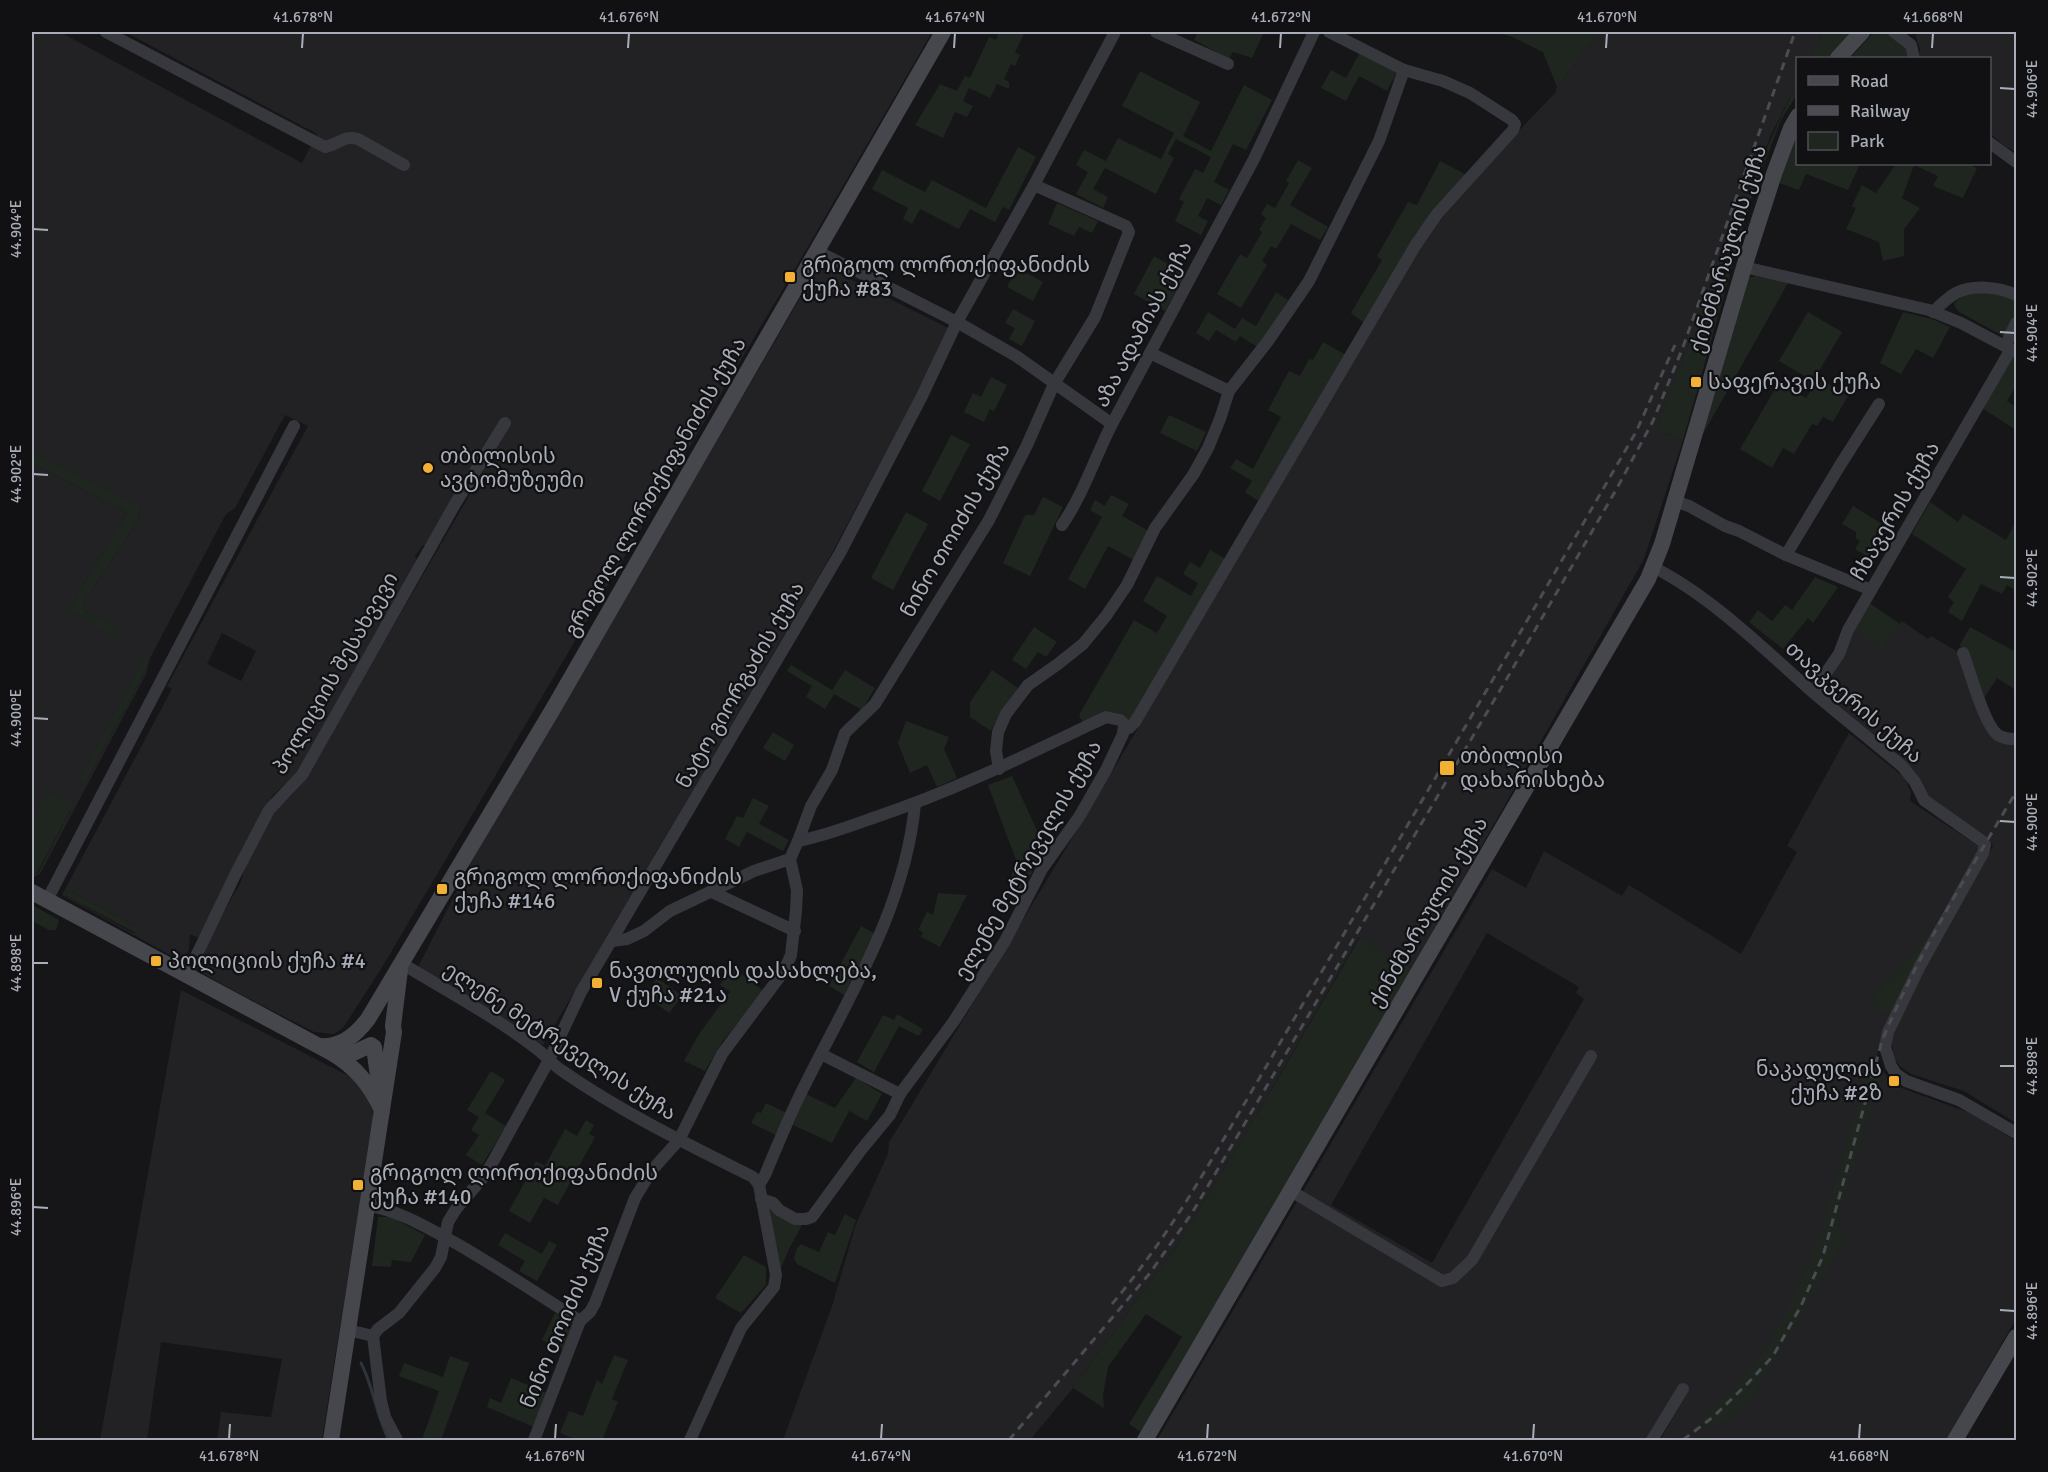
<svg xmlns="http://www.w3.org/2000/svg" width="2048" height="1472" font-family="Signika,'Noto Sans Georgian',sans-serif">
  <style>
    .built { fill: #222225; fill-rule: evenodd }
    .green { fill: #1e261f }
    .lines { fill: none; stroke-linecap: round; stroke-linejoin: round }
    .stream { stroke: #2c353c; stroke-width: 3 }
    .street { stroke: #37383d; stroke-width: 12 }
    .secondary { stroke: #45474d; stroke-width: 16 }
    .rail { stroke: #4a4c52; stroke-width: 3; stroke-dasharray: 8 6; stroke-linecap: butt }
    .ticks { fill: none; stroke: #a8adb8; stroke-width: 2 }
    .poi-dot { fill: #f2b134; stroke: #111113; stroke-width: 2 }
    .labels { text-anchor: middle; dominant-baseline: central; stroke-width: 4.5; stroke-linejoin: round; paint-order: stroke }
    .street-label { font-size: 21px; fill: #a8adb8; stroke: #111113 }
    .poi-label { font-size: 21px; fill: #a8adb8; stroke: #111113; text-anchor: start }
    .neatline { fill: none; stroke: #a8adb8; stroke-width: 2 }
    .ticks-label { font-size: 15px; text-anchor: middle; fill: #a8adb8 }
  </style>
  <rect width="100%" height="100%" fill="#161618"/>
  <g class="built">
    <path d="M32,32H60L302,163L317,134L125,32H932L806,250L381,969L343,1028L334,1034L314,1032L236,992L204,974L201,969V964L210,936L241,882L246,862L269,815L292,795L302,783L473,489L465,485L427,545H423L415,556L417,561L296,775L273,795L238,859L200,939L190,934L189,950L185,957L177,959L62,895L172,689L167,686L308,426L285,415L235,508L226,514L150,658L146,674L40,874L32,878V875L38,873L73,805L32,867V463L127,513L69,609L116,628L83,610V603L137,522L141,507L32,451ZM222,633L256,651L241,681L207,664ZM146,656L144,673L85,784L79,780ZM69,890L138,928L136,933H133L65,895Z"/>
    <polygon points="1600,32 1823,32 1810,58 1798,58 1797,84 1771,135 1731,234 1695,332 1656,430 1683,440 1644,559 1412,969 1359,937 1254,1120 1176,1247 1073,1388 1030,1440 783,1440 832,1306 856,1224 888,1154 889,1142 901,1123 1140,725 1425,237 1486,165 1555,93 1557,87"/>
    <polygon points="1917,32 2016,32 2016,152 2006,147 1990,133 1990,58 1919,58 1920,49 1916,37"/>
    <polygon points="820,264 948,328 912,404 827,562 543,1045 418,967 474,857"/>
    <polygon points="1902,621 1928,639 1931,636 1956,651 1961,659 1988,731 2016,746 2016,1123 1964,1091 1911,1074 1900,1066 1894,1058 1891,1038 1927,960 1993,846 1985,836 1929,800 1896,751 1817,691 1852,628 1881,649"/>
    <path d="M1849,733L1905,778L1911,793L1910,801L1980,847L1939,919L1917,949L1881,1039L1877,1056L1883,1071L1896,1086L1970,1113L2016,1141V1319L1946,1440H1660L1688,1392L1646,1440L1642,1439L1640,1440H1157L1492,869L1526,888L1544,851L1622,896L1629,885L1741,954L1797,852L1787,846ZM1487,933L1579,987L1576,993L1584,999L1432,1263L1331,1205Z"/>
    <polygon points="181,990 347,1075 364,1087 372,1103 373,1118 322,1440 217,1440 221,1412 271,1417 282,1359 161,1342 147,1440 100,1440"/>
  </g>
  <g class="green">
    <polygon points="999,32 1025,32 1015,52 1020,55 1015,66 1011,64 1004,79 1009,82 1009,89 997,84 990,98 969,88 963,101 973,106 967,117 955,112 943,138 915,125 940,84 957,91 965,76 970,78 989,37 996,40"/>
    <polygon points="1198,32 1264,32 1252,58 1233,52 1229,59 1194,40"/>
    <polygon points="1493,32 1600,32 1557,87 1543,52 1510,36"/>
    <polygon points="1823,32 1854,32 1829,58 1810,58"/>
    <path d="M1874,32C1879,32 1885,31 1889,33C1898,37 1909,48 1908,58H1850Z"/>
    <polygon points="1360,52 1397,72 1387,91 1359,76 1346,101 1321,88 1331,70 1346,78"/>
    <polygon points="1140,71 1200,102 1183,136 1211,151 1244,85 1272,100 1246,150 1233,144 1214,182 1229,190 1221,205 1207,198 1198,216 1208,221 1201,235 1175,221 1184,202 1179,199 1195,169 1203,173 1211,157 1176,139 1168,154 1174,158 1156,194 1105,168 1093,189 1108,197 1103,208 1076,194 1088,172 1076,165 1084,150 1106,161 1118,138 1161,159 1174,133 1122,106"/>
    <path d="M1797,84V94L1781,120L1753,193L1683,440L1656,430C1702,314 1741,195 1797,84Z"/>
    <polygon points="1797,131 1798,164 1860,164 1848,190 1806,174 1799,190 1776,182"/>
    <polygon points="1018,147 1036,157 1009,210 1003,207 995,222 970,209 959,229 920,209 912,224 903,219 908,208 872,189 882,170 925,192 932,180 986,208"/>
    <polygon points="1298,160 1312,168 1290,205 1328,227 1320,240 1291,224 1276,249 1271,246 1262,261 1267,265 1241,308 1217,294 1240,254 1247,258 1262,232 1259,230 1266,218 1261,214 1267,204 1275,208 1289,183 1286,181"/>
    <polygon points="1440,161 1467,175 1364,323 1351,313 1382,260 1377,256 1408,202 1417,205"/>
    <polygon points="1896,164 1967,164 1977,168 1963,198 1933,186 1938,176 1914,165 1902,198 1920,208 1904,229 1904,256 1883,261 1879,242 1846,229 1856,208 1852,206 1862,185 1876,193"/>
    <polygon points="1057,203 1098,221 1092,233 1079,227 1074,236 1048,224"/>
    <polygon points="1154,256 1186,274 1165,311 1134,294"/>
    <polygon points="1017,268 1043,282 1033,301 1007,287"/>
    <polygon points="1755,276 1788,283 1702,436 1749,278"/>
    <polygon points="1997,291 2016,297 2016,313 2005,337 1959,312 1955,307 1954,303 1964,295"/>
    <polygon points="1276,292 1288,300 1259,348 1240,336 1236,342 1216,330 1209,341 1196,333 1208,312 1235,329 1242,318 1256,326"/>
    <polygon points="1013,309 1035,321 1022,346 1009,339 1015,328 1005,323"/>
    <polygon points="1808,312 1842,332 1816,376 1848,396 1833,422 1823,417 1817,426 1812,424 1794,454 1783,448 1772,468 1740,449 1779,382 1806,398 1816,383 1779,361"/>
    <polygon points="1903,312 1932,319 1950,327 1933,358 1916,349 1901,374 1880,363"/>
    <polygon points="1323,342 1346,355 1260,502 1245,492 1252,481 1230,468 1236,459 1253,469 1281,417 1268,410 1289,371 1300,376 1309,359 1313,360"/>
    <polygon points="2013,357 2016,359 2016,386 2007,401 2016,407 2016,430 1982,408"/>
    <polygon points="991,377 1007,385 994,411 990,409 984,422 964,412 973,393 981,397"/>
    <polygon points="1169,415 1206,432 1197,451 1160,433"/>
    <polygon points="951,435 970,444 940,501 922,491"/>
    <path d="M32,451L141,506L137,522L83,603V610C96,618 122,625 122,642L69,609L127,513L32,463Z"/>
    <polygon points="1111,495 1129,504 1122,516 1149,531 1134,560 1108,546 1085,589 1068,579 1102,517 1090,510 1095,500 1105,506"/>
    <polygon points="1043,497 1063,507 1030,576 1003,563 1025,515 1034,515"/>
    <polygon points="1930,502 1958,522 1963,514 2006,540 2016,521 2016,591 2007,585 2002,594 1981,584 1962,621 1948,612 1954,602 1948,597 1966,569 1912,534"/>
    <polygon points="1853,506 1882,524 1872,540 1877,543 1868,557 1855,549 1860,541 1856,538 1856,532 1842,524"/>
    <polygon points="906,512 928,524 893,590 871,578"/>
    <path d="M1210,550L1226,559L1133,720L1127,722C1119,703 1096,718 1083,724L1079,715L1134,620L1157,633L1167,616L1143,601L1157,576L1191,596L1198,583L1183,574L1190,562L1200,568Z"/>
    <polygon points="1815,577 1838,587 1813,623 1808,618 1783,649 1749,622 1758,610 1772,621 1785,605 1792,610"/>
    <polygon points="1868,602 1900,624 1881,650 1852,628"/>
    <polygon points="1034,627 1057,642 1046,657 1038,652 1026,669 1012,660"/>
    <polygon points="1970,627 2016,652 2016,690 1997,678 1983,700 1963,647 1959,646"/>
    <polygon points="146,655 148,660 144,673 85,784 79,780"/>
    <polygon points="791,665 832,690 845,670 875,688 862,710 834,694 825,709 806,697 812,686 787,671"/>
    <path d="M992,670L1018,688C1015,702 998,715 991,731L970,717V702Z"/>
    <polygon points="906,721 949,737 944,749 957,778 937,787 927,765 910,773 898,743"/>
    <polygon points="773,732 794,745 785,761 763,748"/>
    <polygon points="1012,776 1045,848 1018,898 1005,897 1016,860 988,785"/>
    <polygon points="46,793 68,800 73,805 37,873 32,875 32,820"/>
    <polygon points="753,798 769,806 759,824 789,840 783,851 747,832 739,847 725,839 737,816 743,818"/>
    <polygon points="1980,847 1890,1016 1869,1003 1917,949 1939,919"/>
    <polygon points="69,890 138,928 136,933 65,895"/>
    <polygon points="938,893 967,895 940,947 921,937 923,932 918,930 927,912 933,915"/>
    <polygon points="32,905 59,920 56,930 49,930 32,921"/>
    <polygon points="861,926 876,934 844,995 829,986"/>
    <polygon points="1360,937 1412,969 1141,1432 1129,1424 1182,1337 1146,1314 1108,1367 1103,1395 1104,1408 1073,1388 1176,1247 1254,1120"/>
    <polygon points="732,967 764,991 722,1042 705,1071 684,1061 699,1034 730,992 720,985"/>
    <polygon points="657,978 682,996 669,1013 644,995"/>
    <polygon points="897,1014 923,1029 919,1036 899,1026 874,1072 857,1062 883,1015 894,1020"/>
    <polygon points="491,1071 505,1080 485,1113 506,1126 482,1165 466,1155 479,1135 471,1130 479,1117 467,1110"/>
    <path d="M1867,1072L1881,1076L1836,1223L1849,1233L1754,1395L1741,1410L1708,1429L1700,1419C1724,1397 1753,1370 1770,1342C1820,1260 1840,1162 1867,1072Z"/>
    <polygon points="856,1078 882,1094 867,1121 849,1111 832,1143 793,1125 806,1094 835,1108"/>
    <polygon points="766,1103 787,1113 776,1135 751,1123 757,1112 761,1113"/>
    <polygon points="586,1120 594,1125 589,1134 595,1137 558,1205 544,1198 530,1223 509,1211 536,1161 545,1166 565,1129 577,1136"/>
    <polygon points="769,1204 803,1223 788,1251 779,1273"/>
    <polygon points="845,1214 856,1220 835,1283 797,1264 794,1258 797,1248 801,1244 819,1252 828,1232 835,1235"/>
    <polygon points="378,1217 391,1217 425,1235 411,1262 392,1260 391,1267 372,1266"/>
    <polygon points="505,1233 542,1254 549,1241 557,1245 537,1281 519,1271 525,1261 498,1245"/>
    <polygon points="744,1255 766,1267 766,1285 741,1313 715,1298"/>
    <polygon points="555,1313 573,1325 563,1350 542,1340"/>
    <polygon points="614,1355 628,1360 612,1399 618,1402 602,1440 575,1440 575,1439 560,1433 569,1411 583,1416 597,1380 602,1384"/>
    <polygon points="450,1356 469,1363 441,1440 422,1440 439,1391 399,1376 404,1363 443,1377"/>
    <polygon points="511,1378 547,1393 534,1427 487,1407 490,1398 501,1403"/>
  </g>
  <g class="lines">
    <path class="stream" d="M361,1363C374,1388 376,1416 389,1440"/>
    <g class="street">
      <path d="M106,32L325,147C340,144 343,135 358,139L404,165"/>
      <polyline points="1156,32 1228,64"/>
      <polyline points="1894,32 1911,45 1914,58"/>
      <polyline points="1990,143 2016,162"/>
      <polyline points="817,251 957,322 1016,356 1112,424"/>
      <polyline points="1744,267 1929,310 1961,323 2016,352"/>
      <path d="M1933,312C1940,305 1947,298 1956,293C1973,284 2000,287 2016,295"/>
      <polyline points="2005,346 2016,323"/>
      <polyline points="1150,353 1229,391"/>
      <polyline points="1674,501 1689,506 1725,526 1739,531 1786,555 1871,590"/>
      <path d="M1062,525C1084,493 1094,459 1112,424L1254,159L1314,32"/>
      <polyline points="1786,555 1839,467 1879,404"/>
      <path d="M1653,567C1709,595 1762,647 1808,688C1839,715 1872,740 1903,767L1915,782L1924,800L1982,841L1985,845L1983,853L1920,966L1888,1032L1885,1047L1891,1066L1896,1074L1906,1081L1959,1100L2016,1133"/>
      <path d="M1963,653C1970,671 1984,725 1998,735C2004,739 2010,739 2016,739"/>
      <polyline points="1813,692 1839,654 1848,630 2011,349"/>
      <polyline points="1124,730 1129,728 1135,722 1415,246 1437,214 1513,130 1515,124 1512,120 1470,93 1443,81 1404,70 1329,32"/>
      <polyline points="999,769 996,751 998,732 1006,714 1028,685 1058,664 1083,644 1106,616 1127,585 1155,528 1193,475 1208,448 1220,419 1229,391 1268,341 1309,281 1379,141 1404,70"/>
      <polyline points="798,841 811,806 832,770 845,733 875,704 989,520 1027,445 1054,384 1095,317 1129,232 1126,226 1034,185"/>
      <polyline points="712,892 795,931"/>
      <polyline points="47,900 294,426"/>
      <path d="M612,941L627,939L644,931L670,911L754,871L790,859L798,841C824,836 848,827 873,818C954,791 1029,754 1106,717L1120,720L1124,724L1123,734L1106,770L1079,817L1042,869L1005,941L954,1021L900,1094L890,1115L861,1150L812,1217L806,1219H795L779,1210L773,1203L761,1199"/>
      <path d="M401,963C447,991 494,1016 537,1049C545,1055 552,1064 561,1070C621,1112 687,1144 753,1177L759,1185L776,1275L774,1287L741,1328L690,1440"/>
      <polyline points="187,975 235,875 269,810 302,775 455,504 505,423"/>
      <polyline points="821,1054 900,1094"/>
      <path d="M759,1185L765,1175C776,1149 786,1124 798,1099C844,1004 905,912 915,804"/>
      <polyline points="1291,1191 1442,1281 1453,1278 1472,1260 1591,1056"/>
      <path d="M366,1205C401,1211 428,1228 459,1245C500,1269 540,1295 580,1321"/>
      <polyline points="348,1330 373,1336 381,1401 385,1417 397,1440"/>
      <polyline points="373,1336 378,1329 399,1313 435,1268 441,1257 448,1222 456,1209 485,1175 495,1158 549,1060 581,992 840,553 921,398 957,322 1034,185 1115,32"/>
      <polyline points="534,1440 580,1321 590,1312 595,1303 635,1198 652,1170 679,1140 722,1054 784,971 791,955 796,911 797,890 790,859"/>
      <polyline points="1652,1440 1683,1389"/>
    </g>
    <g class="secondary">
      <polyline points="1838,58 1862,32"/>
      <polyline points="32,892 330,1052 351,1054 371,1045"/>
      <path d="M320,1046C340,1048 356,1035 368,1019L553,709L943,32"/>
      <polyline points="374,1047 380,1091"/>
      <path d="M332,1053C356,1067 370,1085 382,1110"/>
      <polyline points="331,1440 394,1032 393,1026 400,970"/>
      <polyline points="1145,1440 1648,579 1662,544 1744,267 1774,174 1791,128 1798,116"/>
      <polyline points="1955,1440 2016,1337"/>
    </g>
    <g class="rail">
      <path d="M1112,1304C1150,1259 1182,1210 1212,1159L1502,664L1636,432L1675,345"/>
      <polyline points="1009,1440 1150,1273 1192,1213 1506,680 1616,490 1653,421 1683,347 1795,32"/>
      <path d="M1683,1440L1713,1417L1748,1383L1773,1356L1801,1306L1823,1256L1882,1041C1918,954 1968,873 2016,792"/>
    </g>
  </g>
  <path class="ticks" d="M302,48L303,33M628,48L629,33M954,48L955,33M1280,48L1281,33M1606,48L1607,33M1932,48L1933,33M2000,88L2015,89M33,229L48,230M2000,332L2015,333M33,474L48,475M2000,577L2015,578M33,718L48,719M2000,821L2015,822M33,963H48M2000,1066H2015M33,1207L48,1208M2000,1310L2015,1311M229,1439L230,1424M555,1439L556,1424M881,1439L882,1424M1207,1439L1208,1424M1533,1439L1534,1424M1859,1439L1860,1424"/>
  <g class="poi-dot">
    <rect x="784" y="271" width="12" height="12" rx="3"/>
    <rect x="1690" y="376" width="12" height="12" rx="3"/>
    <circle cx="428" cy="468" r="6"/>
    <rect x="1439" y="760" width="16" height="16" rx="3"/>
    <rect x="436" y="883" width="12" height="12" rx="3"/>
    <rect x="150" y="955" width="12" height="12" rx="3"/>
    <rect x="591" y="977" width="12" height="12" rx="3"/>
    <rect x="1888" y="1075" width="12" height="12" rx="3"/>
    <rect x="352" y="1179" width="12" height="12" rx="3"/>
  </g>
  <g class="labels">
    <g class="street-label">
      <text transform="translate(1728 249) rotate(-73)">ქინძმარაულის ქუჩა</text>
      <text transform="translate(1143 324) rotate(-62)">აზა ადამიას ქუჩა</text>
      <text transform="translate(655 487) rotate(-60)">გრიგოლ ლორთქიფანიძის ქუჩა</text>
      <text transform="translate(1895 511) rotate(-60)">ჩხავერის ქუჩა</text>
      <text transform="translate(955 530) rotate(-60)">ნინო თოიძის ქუჩა</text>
      <text transform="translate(335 673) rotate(-60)">პოლიციის შესახვევი</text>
      <text transform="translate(740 685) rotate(-60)">ნატო გიორგაძის ქუჩა</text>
      <text transform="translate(1854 702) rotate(41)">თავკვერის ქუჩა</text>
      <text transform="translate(1028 860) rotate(-60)">ელენე მეტრეველის ქუჩა</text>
      <text transform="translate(1428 912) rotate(-60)">ქინძმარაულის ქუჩა</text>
      <text transform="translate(560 1041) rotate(33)">ელენე მეტრეველის ქუჩა</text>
      <text transform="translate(565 1316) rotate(-67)">ნინო თოიძის ქუჩა</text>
    </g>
    <g class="poi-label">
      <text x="802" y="265">გრიგოლ ლორთქიფანიძის<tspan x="802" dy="24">ქუჩა #83</tspan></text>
      <text x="1708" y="382">საფერავის ქუჩა</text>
      <text x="440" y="456">თბილისის<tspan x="440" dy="24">ავტომუზეუმი</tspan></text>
      <text x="1460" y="756">თბილისი<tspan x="1460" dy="24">დახარისხება</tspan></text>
      <text x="454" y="877">გრიგოლ ლორთქიფანიძის<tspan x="454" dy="24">ქუჩა #146</tspan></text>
      <text x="168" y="961">პოლიციის ქუჩა #4</text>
      <text x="609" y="971">ნავთლუღის დასახლება,<tspan x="609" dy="24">V ქუჩა #21ა</tspan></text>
      <text x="1882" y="1069" text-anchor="end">ნაკადულის<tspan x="1882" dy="24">ქუჩა #2ზ</tspan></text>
      <text x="370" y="1173">გრიგოლ ლორთქიფანიძის<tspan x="370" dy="24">ქუჩა #140</tspan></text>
    </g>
  </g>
  <rect width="2048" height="1472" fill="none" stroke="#111113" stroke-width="66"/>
  <rect x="1796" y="57" width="195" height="108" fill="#111113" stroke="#4d4f55" stroke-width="1.5"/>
  <rect x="1808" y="76" width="30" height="9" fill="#45474d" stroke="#4d4f55" stroke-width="1.5"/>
  <text x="1850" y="87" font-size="18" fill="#a8adb8">Road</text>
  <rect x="1808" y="106" width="30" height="9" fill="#4a4c52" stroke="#4d4f55" stroke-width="1.5"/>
  <text x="1850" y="117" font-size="18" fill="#a8adb8">Railway</text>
  <rect x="1808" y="132" width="30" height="18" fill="#1e261f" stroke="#4d4f55" stroke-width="1.5"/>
  <text x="1850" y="147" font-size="18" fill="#a8adb8">Park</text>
  <rect x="33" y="33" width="1982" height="1406" class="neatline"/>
  <g class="ticks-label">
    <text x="303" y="22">41.678°N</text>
    <text x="629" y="22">41.676°N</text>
    <text x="955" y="22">41.674°N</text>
    <text x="1281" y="22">41.672°N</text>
    <text x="1607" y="22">41.670°N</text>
    <text x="1933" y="22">41.668°N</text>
    <text transform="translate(2032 89) rotate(-90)" y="5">44.906°E</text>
    <text transform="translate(16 229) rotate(-90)" y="5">44.904°E</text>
    <text transform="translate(2032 333) rotate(-90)" y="5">44.904°E</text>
    <text transform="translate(16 474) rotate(-90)" y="5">44.902°E</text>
    <text transform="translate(2032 578) rotate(-90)" y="5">44.902°E</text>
    <text transform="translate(16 718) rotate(-90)" y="5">44.900°E</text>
    <text transform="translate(2032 822) rotate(-90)" y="5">44.900°E</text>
    <text transform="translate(16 963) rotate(-90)" y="5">44.898°E</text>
    <text transform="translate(2032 1066) rotate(-90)" y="5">44.898°E</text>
    <text transform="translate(16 1207) rotate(-90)" y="5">44.896°E</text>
    <text transform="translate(2032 1311) rotate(-90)" y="5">44.896°E</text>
    <text x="229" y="1461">41.678°N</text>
    <text x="555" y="1461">41.676°N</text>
    <text x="881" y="1461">41.674°N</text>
    <text x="1207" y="1461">41.672°N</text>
    <text x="1533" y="1461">41.670°N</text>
    <text x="1859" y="1461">41.668°N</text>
  </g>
</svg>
